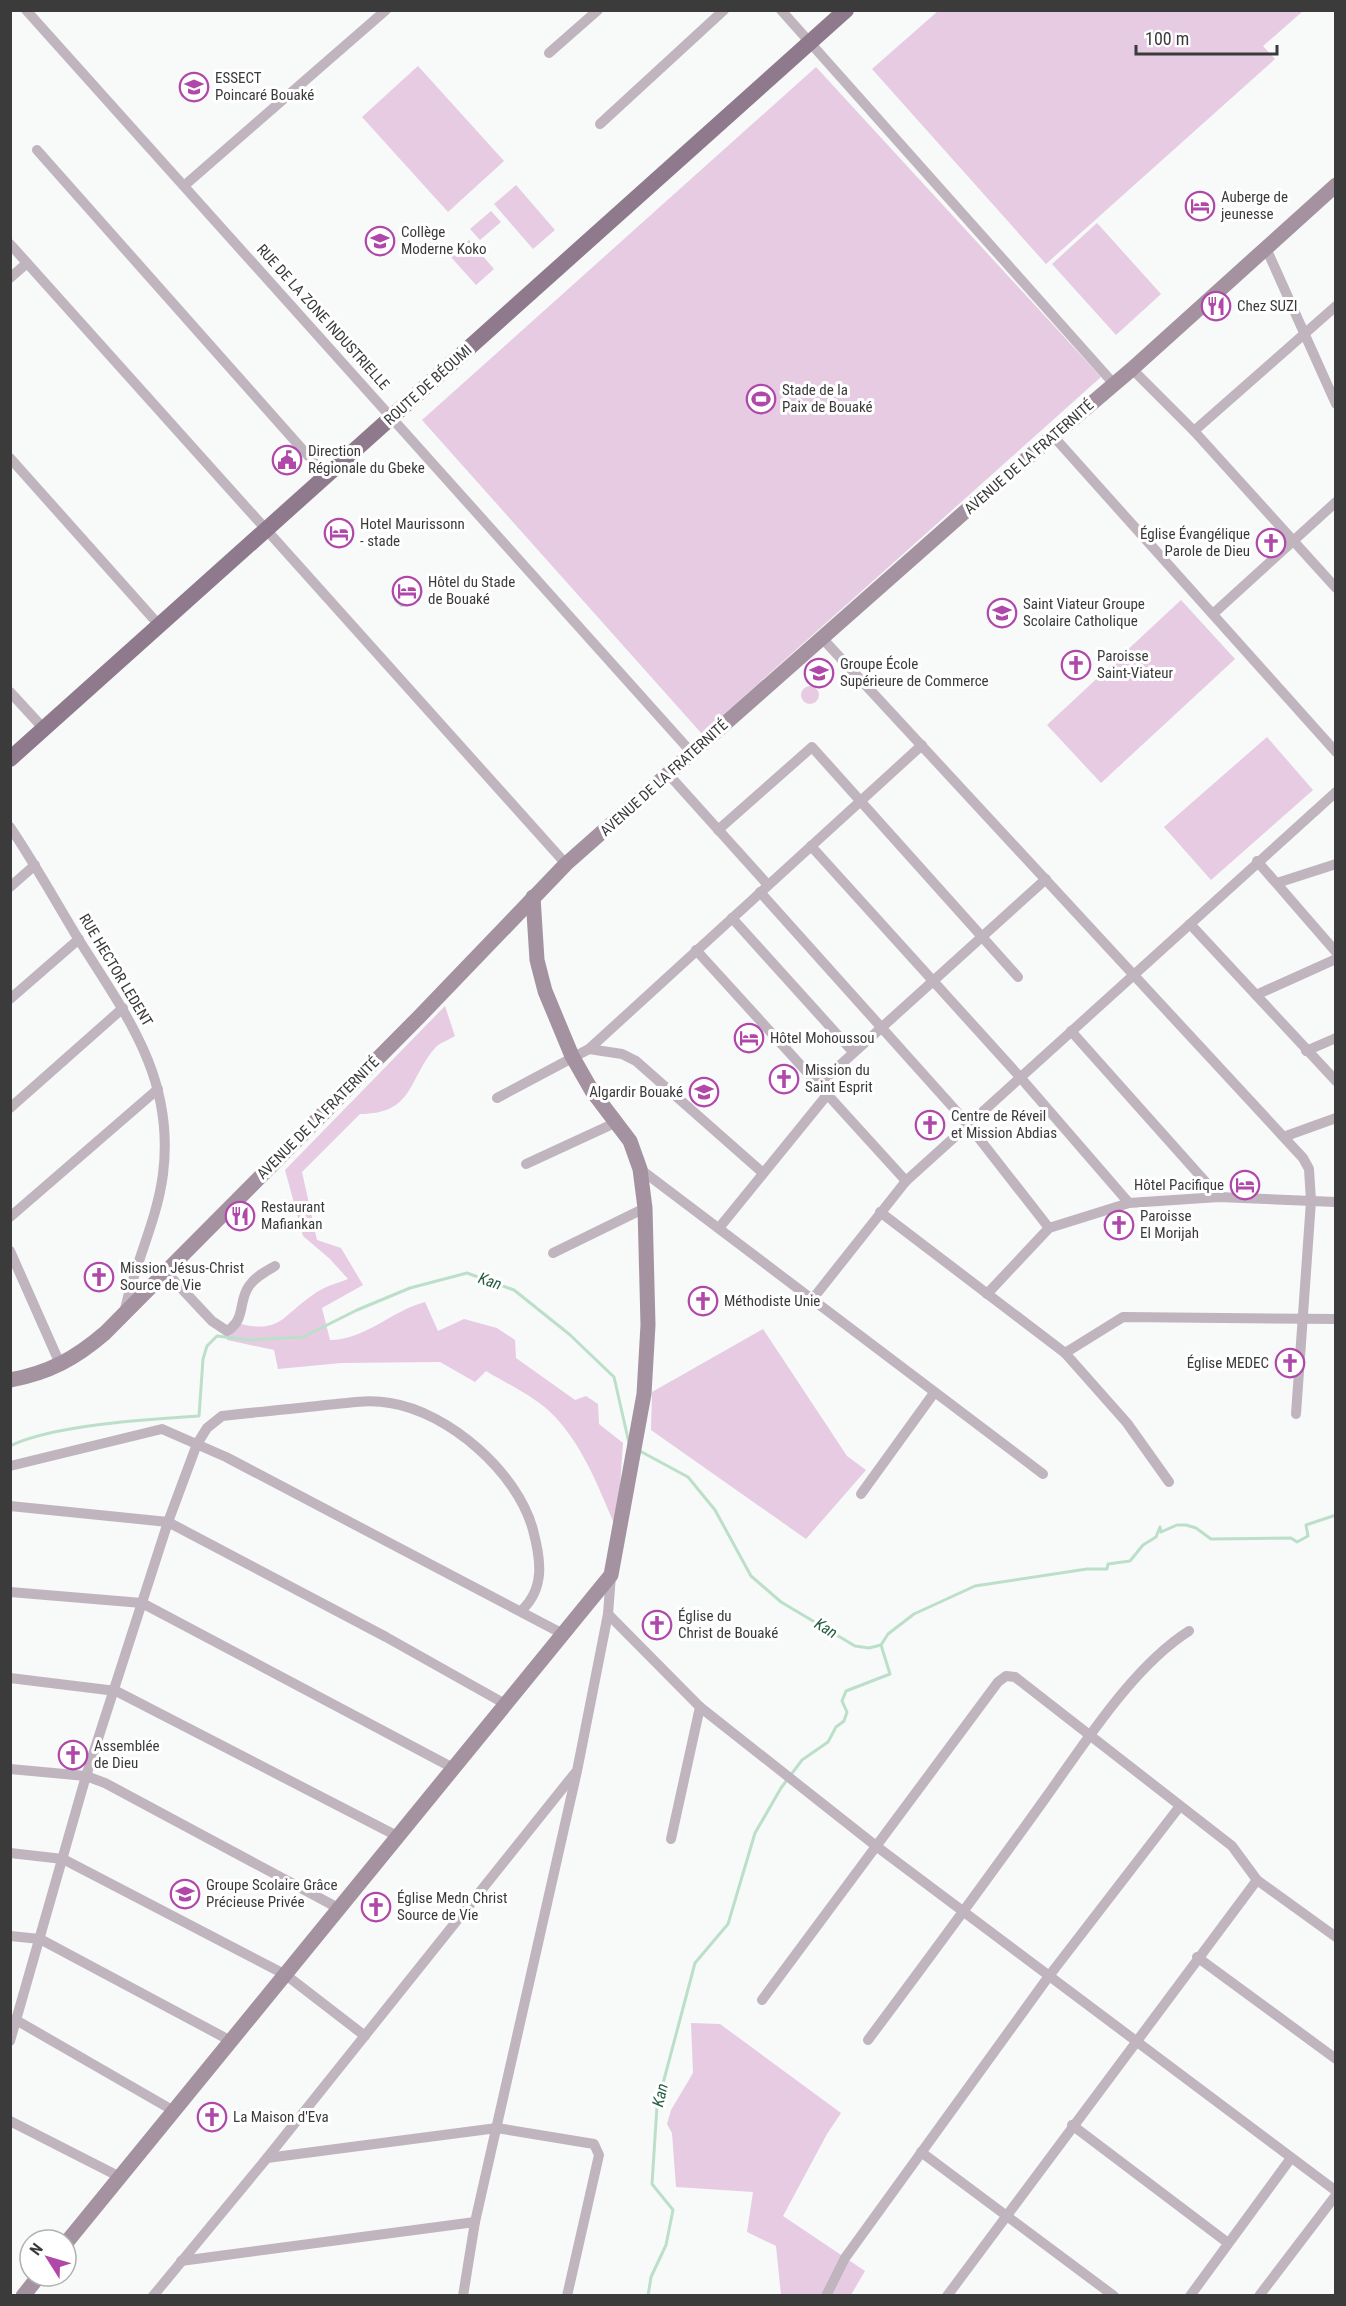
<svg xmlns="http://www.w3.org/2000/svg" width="1346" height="2306" font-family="'Roboto Condensed',sans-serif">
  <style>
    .green { fill: #e6cbe3 }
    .water { fill: #bcdfca }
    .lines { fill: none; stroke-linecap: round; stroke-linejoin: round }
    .stream { stroke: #bcdfca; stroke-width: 3 }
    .street { stroke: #c0b4be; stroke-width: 10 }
    .secondary { stroke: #a492a1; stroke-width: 15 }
    .primary { stroke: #8f798d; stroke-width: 16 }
    .labels { text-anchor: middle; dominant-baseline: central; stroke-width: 6; stroke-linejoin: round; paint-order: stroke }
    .poi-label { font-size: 15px; fill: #3a3b3a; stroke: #fff; text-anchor: start }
    .street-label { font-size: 15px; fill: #3a3b3a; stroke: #fff }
    .water-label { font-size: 16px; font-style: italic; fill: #275f43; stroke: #fff }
  </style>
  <rect width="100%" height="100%" fill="#f7faf8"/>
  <g class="green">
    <polygon points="938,11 938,10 1303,11 1263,46 1275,59 1046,264 872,69"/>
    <polygon points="418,66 504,161 448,212 362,117"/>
    <polygon points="816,67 1101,377 702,734 422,420"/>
    <polygon points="516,185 555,230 533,249 494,204"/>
    <polygon points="491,211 501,222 480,240 470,229"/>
    <polygon points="1097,223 1161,294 1116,335 1052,264"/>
    <polygon points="469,240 494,269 476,285 450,256"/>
    <polygon points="1181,600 1235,659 1101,783 1047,725"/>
    <circle cx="810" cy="695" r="9"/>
    <polygon points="1267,737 1313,790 1211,880 1164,827"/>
    <path d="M445,1006L455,1036C449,1040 439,1043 435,1048C408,1079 414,1114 360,1114L302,1172L317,1240L341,1248L363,1285L322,1308L330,1340C365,1340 391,1311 425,1302L438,1331L464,1319L497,1328L515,1340L516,1358L575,1400L586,1396L598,1404L599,1424L623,1443L617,1530C599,1489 582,1441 548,1410C531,1395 506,1383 486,1371L475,1382L440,1362L341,1363L278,1369L274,1350L227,1340L230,1321C282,1337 280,1316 317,1292C326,1286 338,1283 348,1279L330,1259L303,1236L285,1170Z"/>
    <polygon points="763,1329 847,1456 866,1470 806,1539 651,1430 652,1392"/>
    <polygon points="691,2023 720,2024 841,2113 827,2134 783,2216 865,2271 851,2295 781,2295 776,2246 747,2232 753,2192 676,2187 672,2133 667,2124 671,2110 693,2073"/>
  </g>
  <polygon class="water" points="414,582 423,592 408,606 401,607 394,601"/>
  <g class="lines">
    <g class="stream">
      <path d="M10,1446C52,1425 150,1419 199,1416L203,1359L207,1346L217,1336L250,1340L303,1337L357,1310L410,1288L467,1273L514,1290L569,1334L614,1377L629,1443"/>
      <polyline points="638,1450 688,1477 715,1510 751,1576 781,1602 855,1646 869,1648 881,1645"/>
      <polyline points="648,2296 651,2277 666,2245 673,2210 652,2184 657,2106 695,1963 728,1924 755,1833 781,1788 802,1760 828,1742 836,1727 844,1721 847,1712 842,1701 846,1691 890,1674 881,1645 888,1634 914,1614 975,1586 1087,1569 1107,1569 1108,1564 1130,1561 1143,1545 1156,1537 1160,1527 1161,1532 1177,1525 1186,1525 1196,1528 1211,1539 1291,1538 1297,1542 1308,1536 1306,1525 1336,1515"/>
    </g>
    <g class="street">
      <polyline points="26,10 692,753"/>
      <polyline points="781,10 1114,384"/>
      <polyline points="549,53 598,10"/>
      <polyline points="600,124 724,10"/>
      <polyline points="37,150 326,476"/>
      <polyline points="185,185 386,10"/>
      <polyline points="10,244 566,864"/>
      <polyline points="1266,248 1336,404"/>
      <polyline points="10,278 27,263"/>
      <polyline points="1132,369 1194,431 1336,588"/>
      <polyline points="1194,431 1336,306"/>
      <polyline points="1054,437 1336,752"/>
      <polyline points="10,458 159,625"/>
      <polyline points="1214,613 1336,502"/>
      <polyline points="822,638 1303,1158 1309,1169 1311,1201 1296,1414"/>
      <polyline points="10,692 45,730"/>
      <polyline points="669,775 768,885"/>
      <path d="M10,827C35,864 56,902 79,940C127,1016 175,1079 163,1174C157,1222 133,1267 124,1314"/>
      <polyline points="718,830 812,747 1018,977"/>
      <polyline points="811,846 1020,1077 1129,1203"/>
      <polyline points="1257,861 1336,952"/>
      <polyline points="1277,883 1336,864"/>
      <polyline points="10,887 35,865"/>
      <polyline points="760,892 967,1123 1049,1228"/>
      <polyline points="732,918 853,1052"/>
      <polyline points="1190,924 1336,1081"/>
      <polyline points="696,950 906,1181"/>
      <polyline points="1256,995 1336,959"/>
      <polyline points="10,999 79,939"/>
      <polyline points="1071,1031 1219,1197"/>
      <polyline points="589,1049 622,1054 636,1061 763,1173"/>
      <polyline points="1306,1051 1336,1038"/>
      <polyline points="818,1085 1046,879"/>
      <polyline points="497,1098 589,1049 922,745"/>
      <polyline points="10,1108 123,1008"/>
      <polyline points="1286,1136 1336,1118"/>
      <polyline points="526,1164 617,1122"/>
      <polyline points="640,1169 1043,1474"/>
      <polyline points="880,1212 1065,1353 1127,1423 1169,1482"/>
      <polyline points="10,1217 158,1089"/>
      <polyline points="719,1228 827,1095"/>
      <polyline points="10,1251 61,1366"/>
      <polyline points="553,1253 645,1208"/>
      <path d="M166,1272L212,1321L227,1331C246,1320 238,1301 249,1286C255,1277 266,1271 275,1266"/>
      <polyline points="987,1294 1049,1228 1129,1203 1219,1197 1336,1202"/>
      <polyline points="811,1301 906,1181 1336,792"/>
      <polyline points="1065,1353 1123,1317 1336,1319"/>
      <polyline points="10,1466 162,1429 226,1457 563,1634"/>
      <polyline points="861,1494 934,1393"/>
      <polyline points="10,1506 168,1522 386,1637 507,1705"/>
      <polyline points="10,1592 142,1603 455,1769"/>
      <polyline points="608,1614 700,1707 876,1846 1336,2191"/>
      <polyline points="10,1678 116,1691 399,1837"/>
      <polyline points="10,1769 86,1776 105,1783 340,1909"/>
      <polyline points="671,1839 700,1707"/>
      <polyline points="10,1853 63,1859 286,1975 365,2036"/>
      <polyline points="1257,1880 1336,1937"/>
      <polyline points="10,1936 40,1939 231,2041"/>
      <polyline points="1197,1957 1336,2059"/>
      <polyline points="762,2000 998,1682 1006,1676 1015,1677 1232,1846 1257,1880 947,2296"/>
      <polyline points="10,2020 16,2020 174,2111"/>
      <path d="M868,2040C927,1961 986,1881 1044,1800C1083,1746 1132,1667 1189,1631"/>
      <path d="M10,2041L86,1776L168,1522L197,1444L207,1428L222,1416C257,1412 292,1409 326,1405C347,1403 369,1399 390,1403C449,1412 518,1473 533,1530C541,1560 545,1588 522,1610"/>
      <polyline points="10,2121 120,2177"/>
      <polyline points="1072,2125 1228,2243"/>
      <polyline points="921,2152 1114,2296"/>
      <polyline points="267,2158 497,2128 594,2144 599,2155 567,2296"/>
      <polyline points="181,2261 475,2222"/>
      <polyline points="153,2296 267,2158 575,1773"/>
      <polyline points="463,2296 475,2222 577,1771 608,1614 611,1575"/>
      <polyline points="826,2296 845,2258 1049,1976 1180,1806"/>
      <polyline points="1190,2296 1291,2158"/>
      <polyline points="1259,2296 1336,2195"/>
    </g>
    <g class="secondary">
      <path d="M10,1380C49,1373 76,1358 105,1333L418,1018L566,864L977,501L1132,369L1336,185"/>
      <polyline points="66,2243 611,1575 644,1394 648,1325 645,1208 640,1169 630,1141 592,1091 572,1056 545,991 537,960 533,897"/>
      <polyline points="23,2296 39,2276"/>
    </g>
    <polyline class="primary" points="10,759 846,10"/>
  </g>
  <defs>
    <g id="university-ring" transform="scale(1.5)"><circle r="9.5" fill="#fff" stroke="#b048aa" stroke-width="1.5"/><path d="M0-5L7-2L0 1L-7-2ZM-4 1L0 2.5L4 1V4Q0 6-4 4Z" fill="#b048aa"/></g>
    <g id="hotel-ring" transform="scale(1.5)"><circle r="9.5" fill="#fff" stroke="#b048aa" stroke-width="1.5"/><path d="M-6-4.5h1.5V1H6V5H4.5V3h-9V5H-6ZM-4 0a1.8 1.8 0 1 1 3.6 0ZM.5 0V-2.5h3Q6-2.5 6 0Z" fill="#b048aa"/></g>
    <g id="school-ring" transform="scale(1.5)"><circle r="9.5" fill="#fff" stroke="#b048aa" stroke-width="1.5"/><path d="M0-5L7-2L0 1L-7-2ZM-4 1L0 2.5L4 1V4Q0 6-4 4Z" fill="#b048aa"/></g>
    <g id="restaurant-ring" transform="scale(1.5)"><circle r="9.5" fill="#fff" stroke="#b048aa" stroke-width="1.5"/><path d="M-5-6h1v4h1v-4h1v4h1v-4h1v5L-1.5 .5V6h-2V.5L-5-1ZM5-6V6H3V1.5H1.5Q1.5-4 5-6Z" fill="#b048aa"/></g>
    <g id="stadium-ring" transform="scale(1.5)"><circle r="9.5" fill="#fff" stroke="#b048aa" stroke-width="1.5"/><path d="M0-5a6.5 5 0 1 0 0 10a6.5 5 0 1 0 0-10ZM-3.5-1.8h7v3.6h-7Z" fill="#b048aa"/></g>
    <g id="civic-ring" transform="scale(1.5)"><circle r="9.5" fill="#fff" stroke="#b048aa" stroke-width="1.5"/><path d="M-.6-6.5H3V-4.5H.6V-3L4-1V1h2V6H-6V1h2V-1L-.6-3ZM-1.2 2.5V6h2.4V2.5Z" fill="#b048aa"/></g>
    <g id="church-ring" transform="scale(1.5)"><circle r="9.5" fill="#fff" stroke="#b048aa" stroke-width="1.5"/><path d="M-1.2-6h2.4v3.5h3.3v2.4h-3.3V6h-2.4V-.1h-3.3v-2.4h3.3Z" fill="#b048aa"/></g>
  </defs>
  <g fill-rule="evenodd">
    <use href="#university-ring" x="194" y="87"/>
    <use href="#hotel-ring" x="1200" y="206"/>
    <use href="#school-ring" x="380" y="241"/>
    <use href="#restaurant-ring" x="1216" y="306"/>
    <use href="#stadium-ring" x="761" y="399"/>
    <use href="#civic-ring" x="287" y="460"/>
    <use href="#hotel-ring" x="339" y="533"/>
    <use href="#church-ring" x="1271" y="543"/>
    <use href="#hotel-ring" x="407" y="591"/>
    <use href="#school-ring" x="1002" y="613"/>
    <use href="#church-ring" x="1076" y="665"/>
    <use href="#university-ring" x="819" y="673"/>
    <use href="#hotel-ring" x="749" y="1038"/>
    <use href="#church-ring" x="784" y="1079"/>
    <use href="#school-ring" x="704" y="1092"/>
    <use href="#church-ring" x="930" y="1125"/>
    <use href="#hotel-ring" x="1245" y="1185"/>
    <use href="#restaurant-ring" x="240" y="1216"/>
    <use href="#church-ring" x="1119" y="1225"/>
    <use href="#church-ring" x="99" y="1277"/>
    <use href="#church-ring" x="703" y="1301"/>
    <use href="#church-ring" x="1290" y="1363"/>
    <use href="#church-ring" x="657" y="1625"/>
    <use href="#church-ring" x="73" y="1755"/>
    <use href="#school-ring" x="185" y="1894"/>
    <use href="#church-ring" x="376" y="1907"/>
    <use href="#church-ring" x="212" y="2117"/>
  </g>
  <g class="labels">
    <g class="poi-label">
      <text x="215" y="78">ESSECT<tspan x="215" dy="17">Poincaré Bouaké</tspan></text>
      <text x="1221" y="197">Auberge de<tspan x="1221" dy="17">jeunesse</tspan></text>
      <text x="401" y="232">Collège<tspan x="401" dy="17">Moderne Koko</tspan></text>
      <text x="1237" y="306">Chez SUZI</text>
      <text x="782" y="390">Stade de la<tspan x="782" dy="17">Paix de Bouaké</tspan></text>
      <text x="308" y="451">Direction<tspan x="308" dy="17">Régionale du Gbeke</tspan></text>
      <text x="360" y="524">Hotel Maurissonn<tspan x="360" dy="17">- stade</tspan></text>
      <text x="1250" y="534" text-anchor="end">Église Évangélique<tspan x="1250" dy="17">Parole de Dieu</tspan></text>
      <text x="428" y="582">Hôtel du Stade<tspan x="428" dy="17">de Bouaké</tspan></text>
      <text x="1023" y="604">Saint Viateur Groupe<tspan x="1023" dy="17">Scolaire Catholique</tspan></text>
      <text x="1097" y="656">Paroisse<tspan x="1097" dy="17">Saint-Viateur</tspan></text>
      <text x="840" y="664">Groupe École<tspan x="840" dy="17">Supérieure de Commerce</tspan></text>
      <text x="770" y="1038">Hôtel Mohoussou</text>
      <text x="805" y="1070">Mission du<tspan x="805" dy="17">Saint Esprit</tspan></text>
      <text x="683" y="1092" text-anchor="end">Algardir Bouaké</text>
      <text x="951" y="1116">Centre de Réveil<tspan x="951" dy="17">et Mission Abdias</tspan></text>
      <text x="1224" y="1185" text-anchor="end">Hôtel Pacifique</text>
      <text x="261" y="1207">Restaurant<tspan x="261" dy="17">Mafiankan</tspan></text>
      <text x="1140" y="1216">Paroisse<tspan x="1140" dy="17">El Morijah</tspan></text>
      <text x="120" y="1268">Mission Jésus-Christ<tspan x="120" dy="17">Source de Vie</tspan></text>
      <text x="724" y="1301">Méthodiste Unie</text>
      <text x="1269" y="1363" text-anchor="end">Église MEDEC</text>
      <text x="678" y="1616">Église du<tspan x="678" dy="17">Christ de Bouaké</tspan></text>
      <text x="94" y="1746">Assemblée<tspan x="94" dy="17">de Dieu</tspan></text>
      <text x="206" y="1885">Groupe Scolaire Grâce<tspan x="206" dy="17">Précieuse Privée</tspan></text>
      <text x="397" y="1898">Église Medn Christ<tspan x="397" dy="17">Source de Vie</tspan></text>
      <text x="233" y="2117">La Maison d'Eva</text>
    </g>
    <g class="street-label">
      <text transform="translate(323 317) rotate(48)">RUE DE LA ZONE INDUSTRIELLE</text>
      <text transform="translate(428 385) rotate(-42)">ROUTE DE BÉOUMI</text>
      <text transform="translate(1029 457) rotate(-41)">AVENUE DE LA FRATERNITÉ</text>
      <text transform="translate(664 778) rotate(-42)">AVENUE DE LA FRATERNITÉ</text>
      <text transform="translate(116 970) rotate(59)">RUE HECTOR LEDENT</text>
      <text transform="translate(318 1118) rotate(-45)">AVENUE DE LA FRATERNITÉ</text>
    </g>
    <g class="water-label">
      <text transform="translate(490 1281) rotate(19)">Kan</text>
      <text transform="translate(826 1628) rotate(31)">Kan</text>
      <text transform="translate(660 2095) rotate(-77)">Kan</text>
    </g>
  </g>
  <rect width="1346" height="2306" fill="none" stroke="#3a3b3a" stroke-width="24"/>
  <g transform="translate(48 2258) rotate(307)"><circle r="28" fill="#ffffff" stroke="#b0b1b0" stroke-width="1.5"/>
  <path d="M0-4.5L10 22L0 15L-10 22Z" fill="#b048aa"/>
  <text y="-9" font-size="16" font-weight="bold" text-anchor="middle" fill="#3a3b3a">N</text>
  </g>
  <path d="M1136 45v9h141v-9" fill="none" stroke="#3a3b3a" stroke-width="3"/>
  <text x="1145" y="45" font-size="18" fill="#3a3b3a" stroke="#ffffff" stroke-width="4.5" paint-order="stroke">100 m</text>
</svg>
